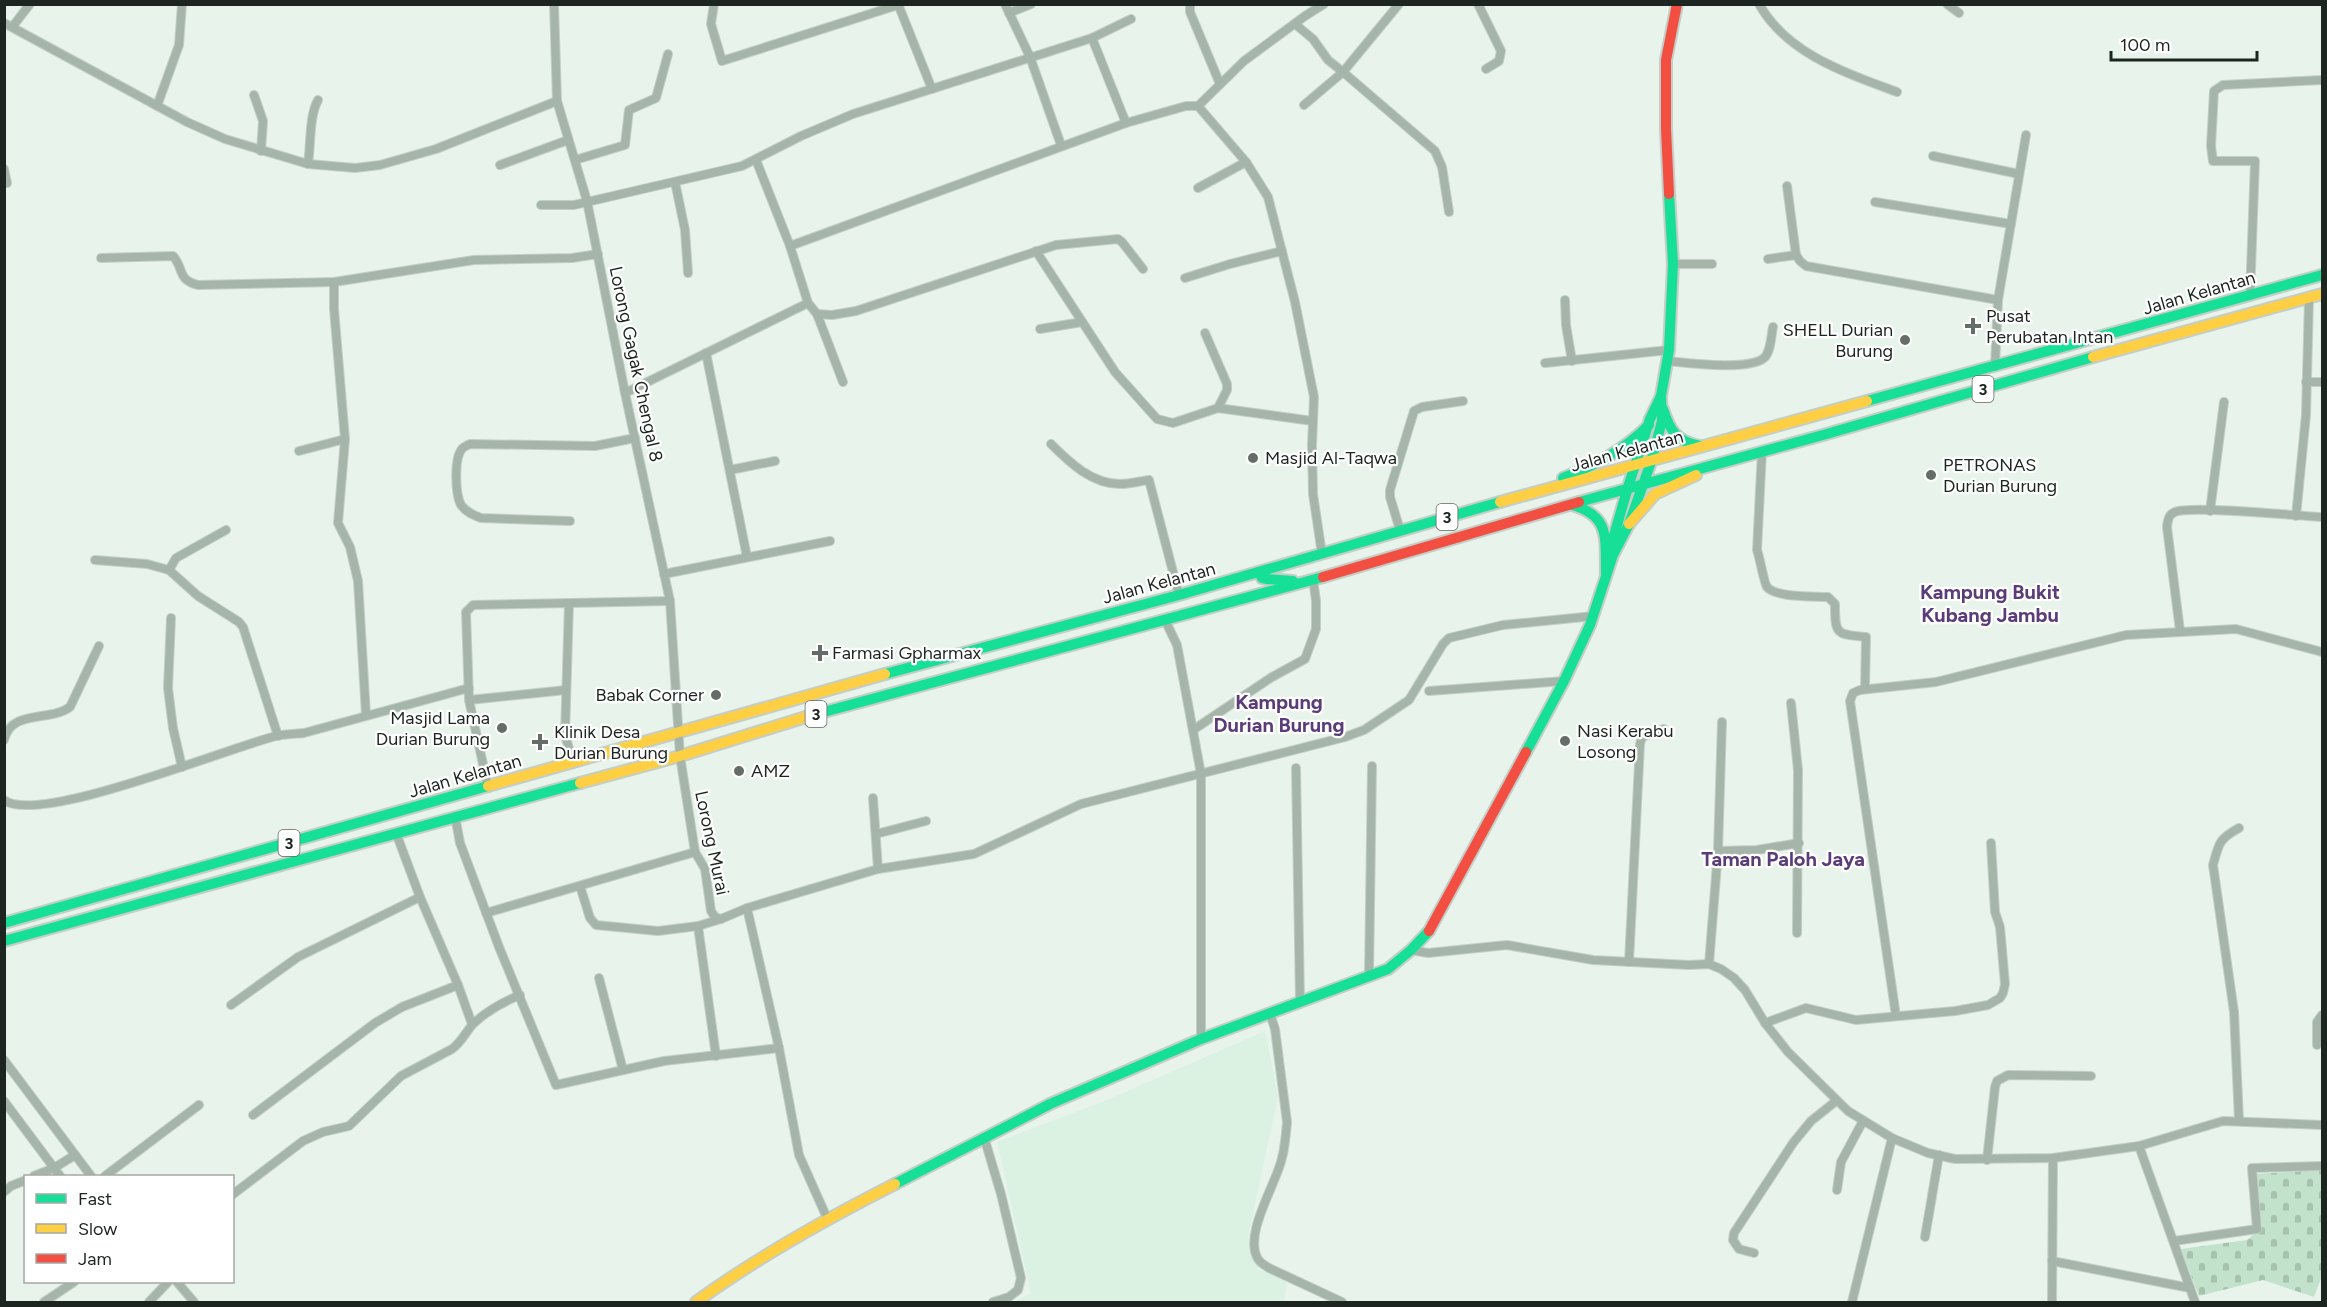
<svg xmlns="http://www.w3.org/2000/svg" width="2327" height="1307" font-family="Figtree,sans-serif">
	<defs>
		<pattern id="cemetery-stones" width="16" height="16" patternUnits="userSpaceOnUse" patternTransform="scale(1.5)"><rect width="16" height="16" fill="#c3e2cc"/><path d="M2 7V4a2 2 0 0 1 4 0v3zM10 15v-3a2 2 0 0 1 4 0v3z" fill="#a7c2af"/></pattern>
	</defs>
	<rect width="100%" height="100%" fill="#e8f4eb"/>
	<polygon fill="#dbf1e2" points="1265,1031 1278,1096 1248,1237 1259,1270 1288,1278 1284,1302 1014,1302 1031,1293 997,1142 1107,1100"/>
	<polygon fill="url(#cemetery-stones)" points="2321,1170 2322,1172 2322,1276 2314,1297 2263,1280 2199,1296 2181,1249 2247,1240 2262,1227 2255,1174"/>
	<g fill="none" stroke-linecap="round" stroke-linejoin="round">
		<defs>
			<g id="street">
				<polyline points="554,4 557,101 587,201 625,393 670,601 680,756 695,852 705,869 711,911 715,917 721,919"/>
				<polyline points="714,4 711,24 722,61 898,5"/>
				<polyline points="898,4 932,89"/>
				<polyline points="1005,4 1030,57 1061,145"/>
				<polyline points="1190,4 1190,12 1220,84"/>
				<polyline points="1478,4 1501,51 1499,61 1486,69"/>
				<path d="M1759,4C1787,54 1846,73 1897,92"/>
				<polyline points="1947,4 1959,13"/>
				<polyline points="1009,13 1031,4"/>
				<polyline points="4,23 187,122 225,139 308,164 355,168 380,165 436,149 557,101"/>
				<polyline points="1295,24 1313,39 1328,60 1343,72 1435,151 1442,167 1449,212"/>
				<polyline points="13,26 30,4"/>
				<polyline points="1092,38 1126,123"/>
				<polyline points="254,95 263,121 261,151"/>
				<polyline points="1304,105 1343,72 1399,4"/>
				<polyline points="157,106 179,45 182,4"/>
				<polyline points="1198,106 1246,162 1268,197 1295,302 1314,397 1312,445 1313,494 1322,554"/>
				<polyline points="1933,156 2019,174"/>
				<polyline points="575,160 625,145 629,110 656,98 668,54"/>
				<polyline points="756,160 790,246 808,303 817,314 832,315 856,311 1056,245 1118,239 1122,242 1143,269"/>
				<path d="M308,164C311,144 309,116 318,100"/>
				<polyline points="500,165 568,140"/>
				<polyline points="4,169 7,183"/>
				<polyline points="675,182 685,230 688,273"/>
				<polyline points="1787,186 1796,255 1800,261 1806,266 1998,300"/>
				<polyline points="1198,188 1246,162"/>
				<polyline points="1875,202 2011,224"/>
				<polyline points="541,205 574,205 742,166 801,136 853,114 1092,38 1131,19"/>
				<polyline points="790,246 1126,123 1186,106 1198,106 1244,61 1305,16 1324,4"/>
				<polyline points="1036,251 1115,372 1157,419 1173,423 1218,408 1313,421"/>
				<path d="M101,258L173,256C184,268 177,280 198,285L334,282"/>
				<polyline points="1768,259 1796,255"/>
				<polyline points="1673,264 1712,264"/>
				<polyline points="1185,278 1230,264 1282,251"/>
				<polyline points="2250,296 2255,161 2213,161 2211,146 2214,91 2223,85 2322,80"/>
				<polyline points="1565,300 1566,325 1572,361"/>
				<polyline points="817,314 843,382"/>
				<polyline points="1040,329 1082,322"/>
				<polyline points="1205,333 1227,384 1227,390 1218,408"/>
				<polyline points="706,353 747,557"/>
				<path d="M1667,361C1688,363 1748,371 1764,358C1771,352 1771,336 1773,327"/>
				<polyline points="1545,363 1669,350"/>
				<polyline points="1995,367 1998,300 2026,135"/>
				<polyline points="2306,382 2322,382"/>
				<polyline points="625,393 808,303"/>
				<polyline points="345,439 338,523 350,547 358,581 366,715"/>
				<path d="M1051,444C1070,463 1092,484 1120,484C1130,484 1140,481 1149,480L1179,595"/>
				<polyline points="299,451 345,439 334,309 334,282 474,260 572,258 598,254"/>
				<path d="M1762,451L1757,550C1760,558 1764,583 1767,587C1776,598 1814,596 1828,597L1835,604C1835,635 1836,634 1866,637L1865,689"/>
				<polyline points="730,470 775,461"/>
				<polyline points="2210,511 2224,402"/>
				<polyline points="2296,516 2306,415 2309,298"/>
				<path d="M570,521L481,518C473,515 466,512 461,505C455,494 454,458 462,449C463,447 468,445 470,444L595,446L635,438"/>
				<polyline points="226,530 176,558 169,570 198,596 239,622 243,627 278,736"/>
				<polyline points="1400,530 1390,497 1390,490 1414,411 1422,407 1463,401"/>
				<polyline points="95,560 147,564 169,570"/>
				<polyline points="664,574 830,541"/>
				<polyline points="569,603 565,735 573,762"/>
				<polyline points="171,618 168,688 173,728 182,767"/>
				<polyline points="1165,620 1177,645 1201,774 1201,1039"/>
				<path d="M2180,631L2167,527C2168,520 2168,515 2175,512C2190,505 2298,516 2322,517"/>
				<polyline points="1429,691 1564,681"/>
				<polyline points="469,700 566,690"/>
				<polyline points="1791,703 1798,770 1797,933"/>
				<polyline points="1193,730 1272,677 1305,659 1316,629 1316,601 1313,579"/>
				<path d="M4,740C11,709 50,722 70,707L99,646"/>
				<polyline points="1296,768 1300,1002"/>
				<polyline points="488,787 469,700 466,612 473,605 670,601"/>
				<polyline points="873,798 878,869"/>
				<path d="M4,800C38,826 230,747 276,736C285,734 295,734 304,733L469,688"/>
				<polyline points="455,816 460,843 499,947 556,1085 664,1061 779,1048"/>
				<polyline points="876,834 926,821"/>
				<polyline points="1718,851 1757,850 1799,843"/>
				<polyline points="580,886 590,918 596,925 658,931 698,926 721,919 747,908 878,869 974,854 1081,804 1345,737 1364,730 1409,700 1443,644 1449,638 1503,625 1594,616"/>
				<polyline points="747,908 779,1048 799,1155 827,1218"/>
				<polyline points="486,913 695,852"/>
				<polyline points="698,926 716,1056"/>
				<polyline points="1411,950 1428,953 1507,945 1593,960 1689,965 1709,964 1721,969 1734,978 1745,990 1765,1023 1788,1052 1848,1111 1892,1138 1928,1153 1955,1159 2053,1158 2139,1146 2223,1121 2322,1125"/>
				<polyline points="1629,962 1640,744 1642,737 1664,729"/>
				<polyline points="1709,964 1718,851 1722,722"/>
				<polyline points="1369,976 1372,766"/>
				<polyline points="599,978 623,1070"/>
				<polyline points="458,985 472,1024"/>
				<polyline points="231,1005 298,957 420,897"/>
				<path d="M1270,1014L1275,1029L1287,1122C1286,1134 1285,1147 1282,1158C1276,1185 1243,1234 1258,1259C1260,1263 1266,1266 1269,1268L1342,1302"/>
				<polyline points="1896,1016 1850,701 1853,693 1860,690 1936,682 2126,635 2236,629 2322,652"/>
				<polyline points="1765,1023 1806,1008 1856,1020 1955,1011 1988,1005 2000,998 2003,993 2005,984 2000,927 1995,912 1991,843"/>
				<polyline points="2317,1045 2317,1022 2322,1015"/>
				<polyline points="4,1060 91,1176"/>
				<polyline points="4,1101 60,1176"/>
				<polyline points="253,1115 375,1023 402,1007 458,985 420,897 396,833"/>
				<path d="M2239,1120L2234,1012L2213,865C2219,843 2219,839 2239,828"/>
				<polyline points="984,1137 1001,1194 1021,1278 1018,1290 1009,1297 993,1302"/>
				<polyline points="2139,1146 2195,1302"/>
				<polyline points="1987,1160 1995,1087 1997,1081 2008,1075 2091,1076"/>
				<polyline points="34,1176 54,1168 75,1155"/>
				<polyline points="105,1176 199,1105"/>
				<polyline points="1837,1190 1841,1162 1863,1121"/>
				<polyline points="4,1192 11,1186 26,1180"/>
				<path d="M232,1195L303,1141L323,1132L349,1126L401,1076L452,1049C462,1042 466,1031 474,1023C488,1010 503,1002 520,995"/>
				<polyline points="1925,1237 1939,1155"/>
				<polyline points="2174,1241 2257,1229 2252,1168 2322,1166"/>
				<polyline points="1754,1253 1739,1249 1733,1240 1734,1233 1793,1143 1811,1121 1836,1101"/>
				<polyline points="2052,1261 2190,1288"/>
				<polyline points="177,1282 194,1302"/>
				<polyline points="44,1302 74,1282"/>
				<polyline points="149,1302 168,1282"/>
				<polyline points="1852,1302 1892,1138"/>
				<polyline points="2052,1302 2053,1158"/>
			</g>
			<g id="fast">
				<polyline points="1867,401 2322,275"/>
				<path d="M1663,409C1670,431 1677,442 1700,446"/>
				<path d="M1563,478C1596,465 1624,450 1649,425"/>
				<polyline points="1579,502 1823,435 2093,357"/>
				<path d="M1572,505C1611,516 1605,539 1606,573"/>
				<polyline points="1613,551 1613,539 1628,487 1650,419 1661,396 1669,350 1673,264 1669,194"/>
				<polyline points="1259,572 1262,578 1266,579 1293,581"/>
				<polyline points="885,674 1179,595 1500,502"/>
				<polyline points="809,716 1323,577"/>
				<polyline points="1526,752 1564,681 1590,625 1613,555 1629,524 1651,462 1662,421 1661,396"/>
				<polyline points="4,923 488,786"/>
				<polyline points="4,941 580,783"/>
				<polyline points="895,1184 1050,1104 1201,1039 1388,969 1411,950 1429,931"/>
			</g>
			<g id="slow">
				<polyline points="2093,357 2322,294"/>
				<polyline points="1500,502 1867,401"/>
				<polyline points="1629,524 1655,494 1696,475"/>
				<polyline points="580,783 680,756 809,716"/>
				<polyline points="488,786 885,674"/>
				<path d="M696,1302C759,1256 826,1219 895,1184"/>
			</g>
			<g id="jam">
				<polyline points="1669,194 1666,129 1666,60 1677,4"/>
				<polyline points="1323,577 1579,502"/>
				<polyline points="1429,931 1526,752"/>
			</g>
		</defs>
		<use href="#street" stroke="#c4cec7" stroke-width="10"/>
		<use href="#fast" stroke="#c4cec7" stroke-width="14"/>
		<use href="#slow" stroke="#c4cec7" stroke-width="14"/>
		<use href="#jam" stroke="#c4cec7" stroke-width="14"/>
		<use href="#street" stroke="#a5b5aa" stroke-width="8"/>
		<use href="#fast" stroke="#16e098" stroke-width="10"/>
		<use href="#slow" stroke="#ffcf43" stroke-width="10"/>
		<use href="#jam" stroke="#f24e42" stroke-width="10"/>
	</g>
	<g fill="#646d67" stroke="#fff" stroke-width="2">
		<path d="M1970 317h6v6h6v6h-6v6h-6v-6h-6v-6h6z"/>
		<circle cx="1905" cy="340" r="6"/>
		<circle cx="1253" cy="458" r="6"/>
		<circle cx="1931" cy="475" r="6"/>
		<path d="M817 644h6v6h6v6h-6v6h-6v-6h-6v-6h6z"/>
		<circle cx="716" cy="695" r="6"/>
		<circle cx="502" cy="728" r="6"/>
		<circle cx="1565" cy="741" r="6"/>
		<path d="M537 733h6v6h6v6h-6v6h-6v-6h-6v-6h6z"/>
		<circle cx="739" cy="771" r="6"/>
	</g>
	<g text-anchor="middle" stroke-width="4.5" stroke-linejoin="round" paint-order="stroke">
		<g fill="#fff" stroke="#616663" stroke-width="1.5">
			<rect x="1972.5" y="376" width="21" height="26" rx="4.5"/>
			<rect x="1436.5" y="504" width="21" height="26" rx="4.5"/>
			<rect x="805.5" y="701" width="21" height="26" rx="4.5"/>
			<rect x="278.5" y="830" width="21" height="26" rx="4.5"/>
		</g>
		<g font-size="16" font-weight="bold" fill="#1d2520">
			<text x="1983" y="395">3</text>
			<text x="1447" y="523">3</text>
			<text x="816" y="720">3</text>
			<text x="289" y="849">3</text>
		</g>
		<g font-size="18" fill="#1d2520" stroke="#fff">
			<text transform="translate(2199 293) rotate(-16)" y="6">Jalan Kelantan</text>
			<text transform="translate(636 364) rotate(78)" y="6">Lorong Gagak Chengal 8</text>
			<text transform="translate(1627 451) rotate(-15)" y="6">Jalan Kelantan</text>
			<text transform="translate(1159 583) rotate(-15)" y="6">Jalan Kelantan</text>
			<text transform="translate(465 776) rotate(-16)" y="6">Jalan Kelantan</text>
			<text transform="translate(712 843) rotate(78)" y="6">Lorong Murai</text>
		</g>
		<g font-size="18" fill="#1d2520" stroke="#fff" text-anchor="start">
			<text x="1986" y="322">Pusat<tspan x="1986" dy="21">Perubatan Intan</tspan></text>
			<text x="1893" y="336" text-anchor="end">SHELL Durian<tspan x="1893" dy="21">Burung</tspan></text>
			<text x="1265" y="464">Masjid Al-Taqwa</text>
			<text x="1943" y="471">PETRONAS<tspan x="1943" dy="21">Durian Burung</tspan></text>
			<text x="832" y="659">Farmasi Gpharmax</text>
			<text x="704" y="701" text-anchor="end">Babak Corner</text>
			<text x="490" y="724" text-anchor="end">Masjid Lama<tspan x="490" dy="21">Durian Burung</tspan></text>
			<text x="1577" y="737">Nasi Kerabu<tspan x="1577" dy="21">Losong</tspan></text>
			<text x="554" y="738">Klinik Desa<tspan x="554" dy="21">Durian Burung</tspan></text>
			<text x="751" y="777">AMZ</text>
		</g>
		<g font-size="20" font-weight="bold" fill="#5a3d78" stroke="#fff">
			<text x="1990" y="599">Kampung Bukit<tspan x="1990" dy="23">Kubang Jambu</tspan></text>
			<text x="1279" y="709">Kampung<tspan x="1279" dy="23">Durian Burung</tspan></text>
			<text x="1783" y="866">Taman Paloh Jaya</text>
		</g>
	</g>
	<rect width="2327" height="1307" fill="none" stroke="#1d2520" stroke-width="12"/>
	<rect x="24" y="1175" width="210" height="108" fill="#ffffff" stroke="#a5a8a6" stroke-width="1.5"/>
	<rect x="36" y="1194" width="30" height="9" fill="#16e098" stroke="#a5a8a6" stroke-width="1.5"/>
	<text x="78" y="1205" font-size="18" fill="#1d2520">Fast</text>
	<rect x="36" y="1224" width="30" height="9" fill="#ffcf43" stroke="#a5a8a6" stroke-width="1.5"/>
	<text x="78" y="1235" font-size="18" fill="#1d2520">Slow</text>
	<rect x="36" y="1254" width="30" height="9" fill="#f24e42" stroke="#a5a8a6" stroke-width="1.5"/>
	<text x="78" y="1265" font-size="18" fill="#1d2520">Jam</text>
	<path d="M2111 51v9h146v-9" fill="none" stroke="#1d2520" stroke-width="3"/>
	<text x="2120" y="51" font-size="18" fill="#1d2520" stroke="#ffffff" stroke-width="4.5" paint-order="stroke">100 m</text>
</svg>
